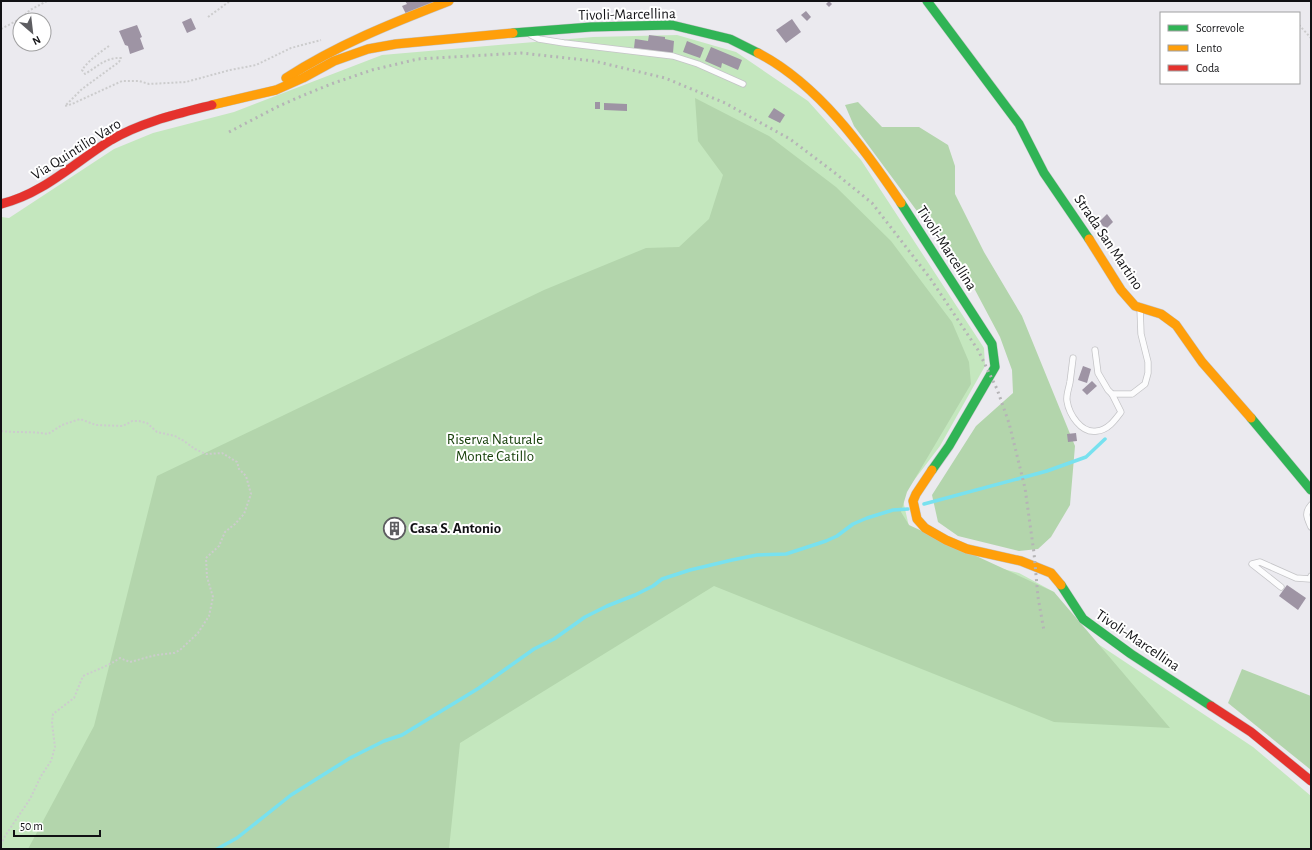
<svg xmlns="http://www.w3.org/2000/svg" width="1312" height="850" font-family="'Alegreya Sans',sans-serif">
	<rect width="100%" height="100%" fill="#ebeaef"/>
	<polygon fill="#c4e7be" points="677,35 736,52 808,101 861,160 984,348 985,366 940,446 902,496 910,531 963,559 1019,573 1054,592 1080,632 1253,747 1311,796 1311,849 1,849 1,217 9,218 114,149 153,133 234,112 382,55 593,37"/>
	<g fill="#b3d5ac">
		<polygon points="695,98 769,136 836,187 891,241 952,322 969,362 971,384 907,492 901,512 909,525 1054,592 1170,728 1054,722 714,586 460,743 449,849 28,849 94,726 157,476 544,290 646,248 679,247 709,219 723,175 698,141"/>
		<polygon points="858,102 882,127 919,127 948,145 955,166 955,194 984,252 1022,316 1075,446 1070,505 1051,537 1038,549 1019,551 958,536 938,522 932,495 976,426 1013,393 1012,370 1000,337 974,288 854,126 845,105"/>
		<polygon points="1242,669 1311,696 1311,770 1228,703"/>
	</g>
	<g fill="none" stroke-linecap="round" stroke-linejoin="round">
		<g stroke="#78e1ef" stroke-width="3.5">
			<polyline points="924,504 1047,471 1086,457 1105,439"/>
			<polyline points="217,849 237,838 291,795 350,758 384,741 402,735 479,688 534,649 554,639 585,617 607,606 635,595 653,586 662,579 690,570 732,560 757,555 786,554 826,541 837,536 853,524 867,518 893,510 908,509"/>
		</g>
	</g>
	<g fill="#9e94a4">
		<polygon points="405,1 437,1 406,14 402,6 407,4"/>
		<polygon points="829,1 832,4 829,7 826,4"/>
		<polygon points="806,11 811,17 807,21 801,15"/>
		<polygon points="191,18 196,29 187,33 182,22"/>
		<polygon points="792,19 801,32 786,43 776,30"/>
		<polygon points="137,25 142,37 140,38 144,49 130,54 128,46 125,45 119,31"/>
		<polygon points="649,35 665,37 665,39 674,41 673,53 634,48 635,39 648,41"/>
		<polygon points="687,41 704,48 700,58 683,52"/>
		<polygon points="711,47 742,60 738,70 722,63 721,68 705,61"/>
		<rect x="595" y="102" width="5" height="7"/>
		<polygon points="604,103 627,104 627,111 604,110"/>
		<polygon points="774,108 785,115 780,123 768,117"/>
		<polygon points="1107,214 1113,222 1106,229 1099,222"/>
		<polygon points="1083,366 1091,369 1087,383 1078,380"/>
		<polygon points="1092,381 1097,386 1087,395 1082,390"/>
		<polygon points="1076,433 1077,441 1068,442 1067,434"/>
		<polygon points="400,518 407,527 391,539 384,530"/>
		<polygon points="1287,585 1306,598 1298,610 1279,596"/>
	</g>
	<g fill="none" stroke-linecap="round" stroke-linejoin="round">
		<defs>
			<g id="lane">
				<polyline points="531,35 539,39 564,43 673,56 698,64 743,84"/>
				<polyline points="1095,350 1098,373 1108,390 1112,394 1132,394 1145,384 1148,373 1148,362 1141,334 1140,308"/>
				<path d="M1073,358C1072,366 1071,374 1070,382C1069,388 1066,395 1067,401C1069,414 1081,434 1097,431C1108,430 1115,420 1121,412L1112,394"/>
				<path d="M1311,505C1304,513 1307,518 1311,527"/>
				<polyline points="1281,587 1252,564 1260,562 1296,578 1310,579 1311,576"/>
			</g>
			<g id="fast">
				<polyline points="927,1 1019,124 1044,173 1089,239"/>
				<polyline points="513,33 591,27 672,25 730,39 758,53"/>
				<polyline points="901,203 992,344 995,367 949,446 932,470"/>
				<polyline points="1251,418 1311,490"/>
				<polyline points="1061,585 1083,619 1131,654 1211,706"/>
			</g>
			<g id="slow">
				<path d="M758,53C818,84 864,148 901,203"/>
				<path d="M286,78C337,45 392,23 449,1"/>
				<polyline points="212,105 276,90 303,78 334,61 368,49 396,44 513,33"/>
				<polyline points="1089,239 1121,290 1135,306 1161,314 1176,325 1202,362 1251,418"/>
				<polyline points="932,470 916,494 913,501 917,519 925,528 946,540 967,549 1021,561 1051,573 1061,585"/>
			</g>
			<g id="jam">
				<path d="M1,204C43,194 75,162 111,140C142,122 177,114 212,105"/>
				<polyline points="1211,706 1251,732 1311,781"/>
			</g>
		</defs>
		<use href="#lane" stroke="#c4c4c7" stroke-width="7"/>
		<use href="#fast" stroke="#c4c4c7" stroke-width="10"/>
		<use href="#slow" stroke="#c4c4c7" stroke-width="10"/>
		<use href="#jam" stroke="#c4c4c7" stroke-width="10"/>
		<g stroke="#cccccd" stroke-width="2" stroke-dasharray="2 2" stroke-linecap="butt">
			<polyline points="1288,13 1289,13"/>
			<polyline points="208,17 230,1"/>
			<polyline points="1299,25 1311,38"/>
			<polyline points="1,29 20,19 30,10 47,1"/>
			<path d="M109,46C99,53 89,60 82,70L85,74C97,67 106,57 121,58L119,62L82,89L65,106L72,104L122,81H139L149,84L186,82L230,70L256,65L291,48L321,40"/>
			<path d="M1,431C17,433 32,431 48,434L62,425L80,419L96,425L123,426L132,421H139L147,423L157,432L175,436L184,441L195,449L206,454L222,453L237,462L239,469L246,476L251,494L244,514L235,524L225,532L219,546L206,558L207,577L213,597L209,616L198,633L180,650L174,653L156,655L130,662L120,658C108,666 96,670 83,676L74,698L53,714L52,723L55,747L51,761L41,776L30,799L5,836L1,845"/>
		</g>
		<use href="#lane" stroke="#fcfcfd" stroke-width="5.5"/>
		<use href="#fast" stroke="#30b455" stroke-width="9"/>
		<use href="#slow" stroke="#ff9f0a" stroke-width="9"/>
		<use href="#jam" stroke="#e5322d" stroke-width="9"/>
		<polyline stroke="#b5b4b6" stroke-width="3" stroke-dasharray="2 4" stroke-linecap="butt" points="229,132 279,106 304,95 331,84 372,70 418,59 521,53 594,61 665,78 725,103 790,139 835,173 872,203 930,278 978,350 997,389 1009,423 1025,488 1034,553 1038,597 1044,631"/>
	</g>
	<defs>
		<symbol id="building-ring" viewBox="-11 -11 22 22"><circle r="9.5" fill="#fff" stroke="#5d5d61" stroke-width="1.5"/><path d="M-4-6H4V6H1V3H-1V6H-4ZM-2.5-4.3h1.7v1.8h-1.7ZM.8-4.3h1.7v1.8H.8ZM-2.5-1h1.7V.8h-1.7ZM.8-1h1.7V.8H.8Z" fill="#5d5d61"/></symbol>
	</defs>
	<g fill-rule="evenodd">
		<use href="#building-ring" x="382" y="516" width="25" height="25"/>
	</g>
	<g text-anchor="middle" stroke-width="4" stroke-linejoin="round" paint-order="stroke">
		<g font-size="15" fill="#111114" stroke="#fff">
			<text transform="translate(627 14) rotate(-1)" y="5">Tivoli-Marcellina</text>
			<text transform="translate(76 149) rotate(-32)" y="5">Via Quintilio Varo</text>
			<text transform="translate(1109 242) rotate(56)" y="5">Strada San Martino</text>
			<text transform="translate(947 248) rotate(57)" y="5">Tivoli-Marcellina</text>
			<text transform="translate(1138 640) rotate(34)" y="5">Tivoli-Marcellina</text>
		</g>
		<g font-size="15" fill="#18410c" stroke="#fff">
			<text x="495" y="444">Riserva Naturale<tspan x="495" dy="17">Monte Catillo</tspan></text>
		</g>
		<g font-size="15" font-weight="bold" fill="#111114" stroke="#fff" text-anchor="start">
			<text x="410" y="533">Casa S. Antonio</text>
		</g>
	</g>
	<rect width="1312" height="850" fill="none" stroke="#111114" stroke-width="4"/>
	<rect x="1160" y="12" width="140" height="72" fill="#ffffff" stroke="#a0a0a1"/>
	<rect x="1168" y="25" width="20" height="6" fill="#30b455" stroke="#a0a0a1"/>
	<text x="1196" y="32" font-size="12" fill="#111114">Scorrevole</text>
	<rect x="1168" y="45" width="20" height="6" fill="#ff9f0a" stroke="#a0a0a1"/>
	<text x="1196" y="52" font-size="12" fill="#111114">Lento</text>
	<rect x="1168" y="65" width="20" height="6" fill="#e5322d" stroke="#a0a0a1"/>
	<text x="1196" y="72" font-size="12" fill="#111114">Coda</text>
	<g transform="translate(32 32) rotate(152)"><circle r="19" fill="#ffffff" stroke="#a0a0a1"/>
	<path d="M0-3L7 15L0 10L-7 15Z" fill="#5d5d61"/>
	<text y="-6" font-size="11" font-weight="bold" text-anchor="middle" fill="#111114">N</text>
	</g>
	<path d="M14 830v6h86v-6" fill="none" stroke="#111114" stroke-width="2"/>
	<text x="20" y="830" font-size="12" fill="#111114" stroke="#ffffff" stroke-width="3" paint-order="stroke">50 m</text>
</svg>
